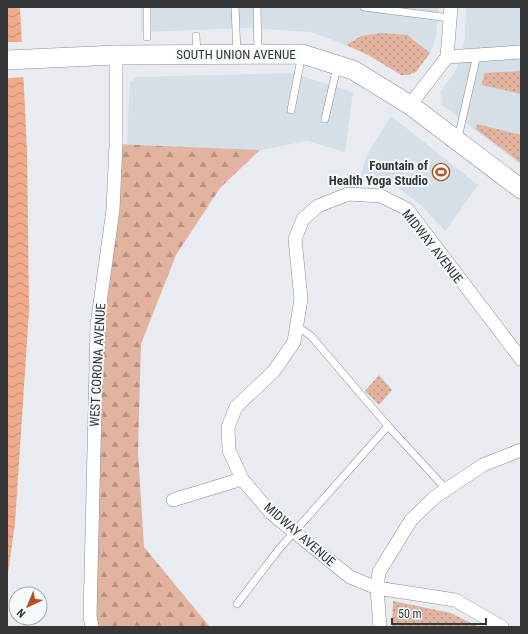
<svg xmlns="http://www.w3.org/2000/svg" width="528" height="634" font-family="'Roboto Condensed',sans-serif">
	<defs>
		<pattern id="green-dots" width="8" height="8" patternUnits="userSpaceOnUse"><rect width="8" height="8" fill="#e2b4a0"/><path d="M2 2h.1M6 6h.1" fill="none" stroke="#b89383" stroke-width="1.8" stroke-linecap="round"/></pattern>
		<pattern id="forest-firs" width="22" height="20" patternUnits="userSpaceOnUse"><rect width="22" height="20" fill="#e2b4a0"/><path d="M5 1l3.5 6h-7zM16 11l3.5 6h-7z" fill="#b89383"/></pattern>
		<pattern id="water-waves" width="16" height="10" patternUnits="userSpaceOnUse"><rect width="16" height="10" fill="#f1aa8c"/><path d="M0 5q4-4 8 0t8 0" fill="none" stroke="#c48b73"/></pattern>
	</defs>
	<rect width="100%" height="100%" fill="#e8ecf0"/>
	<g fill="#d4dfe7">
		<polygon points="141,7 439,7 436,38 430,53 419,42 408,35 381,33 361,36 346,45 311,32 248,28 141,32"/>
		<polygon points="466,7 521,7 521,165 442,105 441,91 456,70 465,38"/>
		<polygon points="292,73 353,92 345,152 307,141 260,150 127,144 130,81 133,81 136,77"/>
		<polygon points="391,116 478,185 445,231 422,206 398,188 377,182 359,180 367,155"/>
	</g>
	<g fill="url(#green-dots)">
		<polygon points="381,33 408,35 430,53 416,72 408,75 401,75 368,55 346,45 361,36"/>
		<polygon points="521,71 521,94 482,85 484,73"/>
		<polygon points="477,124 521,135 521,163 476,129"/>
		<polygon points="379,375 392,390 379,405 365,391"/>
		<polygon points="393,601 451,613 479,627 392,627"/>
	</g>
	<polygon fill="url(#forest-firs)" points="116,144 260,150 220,188 176,255 141,344 138,451 144,547 210,627 92,627 94,385"/>
	<polygon fill="url(#water-waves)" points="7,7 20,7 27,150 29,311 15,523 7,580"/>
	<polygon fill="#e8ecf0" points="7,42 24,42 25,77 7,78"/>
	<g fill="none" stroke-linecap="round" stroke-linejoin="round">
		<defs>
			<g id="lane">
				<polyline points="147,7 147,37"/>
				<polyline points="235,7 237,54"/>
				<polyline points="257,7 258,53"/>
				<polyline points="364,7 450,18"/>
				<polyline points="196,36 197,54"/>
				<polyline points="291,110 302,54"/>
				<polyline points="325,119 337,67"/>
				<polyline points="458,138 477,55"/>
				<polyline points="297,326 311,336 388,426 446,489"/>
				<polyline points="237,604 279,549 388,426"/>
			</g>
			<g id="street">
				<polyline points="447,57 521,52"/>
				<polyline points="410,105 447,57 451,7"/>
				<polyline points="173,500 242,479"/>
				<polyline points="92,627 90,616 97,325 113,210 116,144 116,55"/>
				<polyline points="380,627 377,588 379,572 411,520 435,497 483,465 521,450"/>
				<polyline points="502,627 455,600 377,588 350,577 271,513 242,479 229,450 228,427 236,407 274,371 294,342 301,299 295,239 303,219 318,206 348,194 381,196 407,209 521,359"/>
			</g>
			<polyline id="secondary" points="7,60 116,55 302,54 353,70 410,105 521,189"/>
		</defs>
		<use href="#lane" stroke="#8a8e92" stroke-width="8"/>
		<use href="#street" stroke="#8a8e92" stroke-width="14"/>
		<use href="#secondary" stroke="#8a8e92" stroke-width="20"/>
		<use href="#lane" stroke="#fff" stroke-width="7"/>
		<use href="#street" stroke="#fff" stroke-width="13"/>
		<use href="#secondary" stroke="#fff" stroke-width="19"/>
	</g>
	<defs>
		<symbol id="stadium-ring" viewBox="-11 -11 22 22"><circle r="9.5" fill="#f5fafd" stroke="#b5511e" stroke-width="1.5"/><path d="M0-5a6.5 5 0 1 0 0 10a6.5 5 0 1 0 0-10ZM-3.5-1.8h7v3.6h-7Z" fill="#b5511e"/></symbol>
	</defs>
	<g fill-rule="evenodd">
		<use href="#stadium-ring" x="431" y="162" width="20" height="20"/>
	</g>
	<g text-anchor="middle" stroke-width="4" stroke-linejoin="round" paint-order="stroke">
		<g font-size="13" fill="#343638" stroke="#f5fafd">
			<text x="236" y="59">SOUTH UNION AVENUE</text>
			<text transform="translate(433 246) rotate(52)" y="5">MIDWAY AVENUE</text>
			<text transform="translate(97 365) rotate(-87)" y="5">WEST CORONA AVENUE</text>
			<text transform="translate(300 534) rotate(41)" y="5">MIDWAY AVENUE</text>
		</g>
		<g font-size="13" font-weight="bold" fill="#343638" stroke="#f5fafd" text-anchor="end">
			<text x="428" y="170">Fountain of<tspan x="428" dy="15">Health Yoga Studio</tspan></text>
		</g>
	</g>
	<rect width="528" height="634" fill="none" stroke="#343638" stroke-width="16"/>
	<g transform="translate(28 606) rotate(224)"><circle r="19" fill="#f5fafd" stroke="#a8acae"/>
	<path d="M0-3L7 15L0 10L-7 15Z" fill="#b5511e"/>
	<text y="-6" font-size="11" font-weight="bold" text-anchor="middle" fill="#343638">N</text>
	</g>
	<path d="M392 618v6h94v-6" fill="none" stroke="#343638" stroke-width="2"/>
	<text x="398" y="618" font-size="12" fill="#343638" stroke="#f5fafd" stroke-width="3" paint-order="stroke">50 m</text>
</svg>
